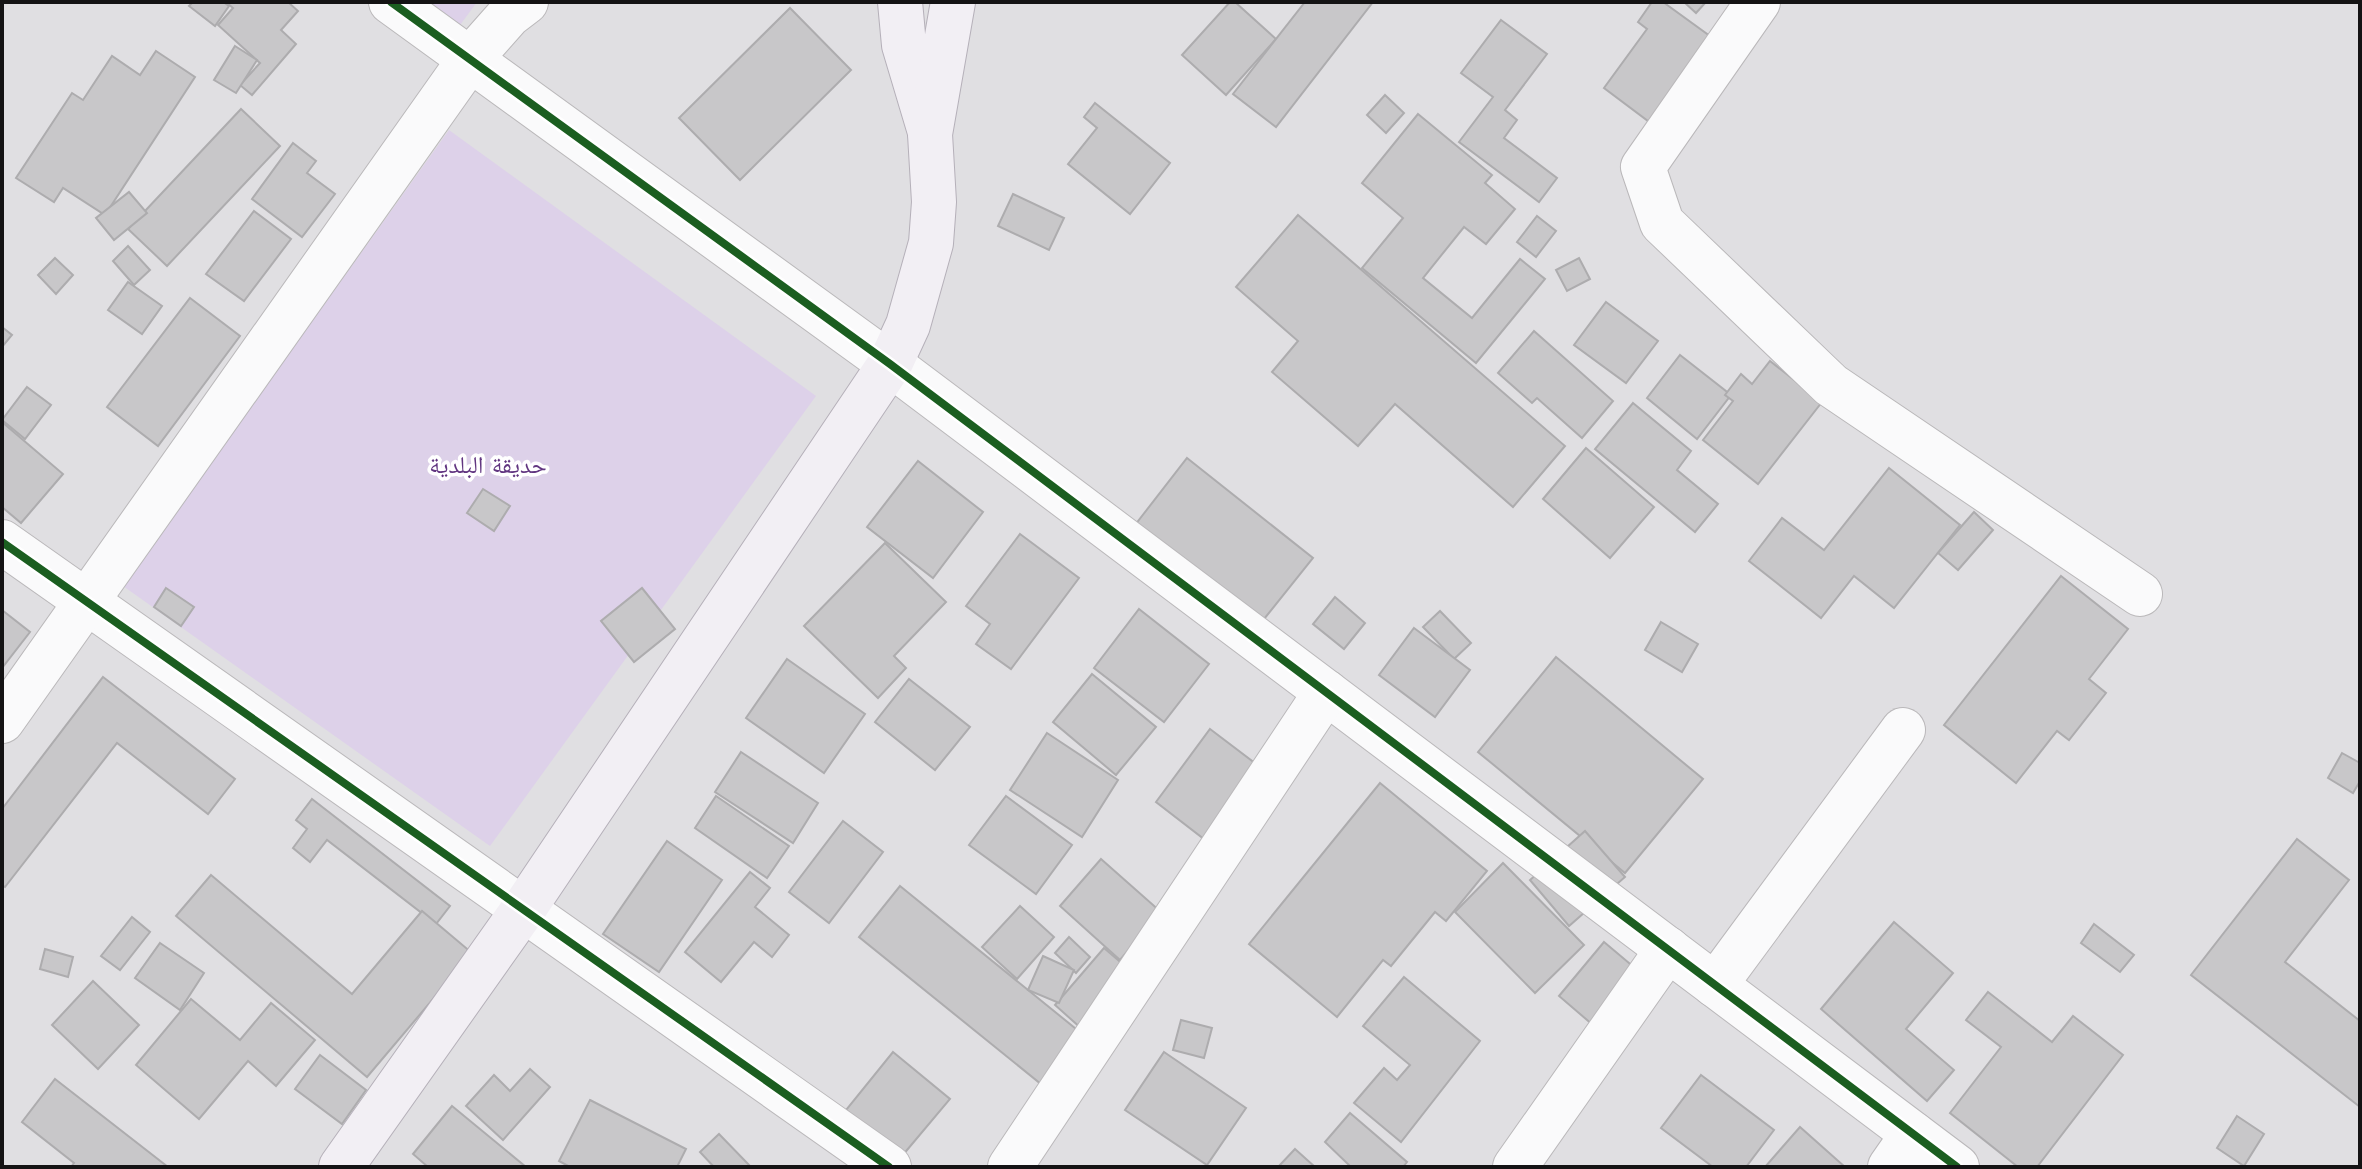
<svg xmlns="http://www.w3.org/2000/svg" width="2362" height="1169" font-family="'Work Sans','Noto Naskh Arabic',sans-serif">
	<rect width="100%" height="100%" fill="#e0dfe2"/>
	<g fill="#ddd1e9">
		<polygon points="406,2 477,2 452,36"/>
		<polygon points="449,130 816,396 490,846 123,586"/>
	</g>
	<g fill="#c8c7c9" stroke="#adacae" stroke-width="2">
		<polygon points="193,2 223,2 229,6 215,26 189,6"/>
		<polygon points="226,2 288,2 298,11 281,30 296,44 252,95 240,85 260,63 218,25 233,8"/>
		<polygon points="1230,2 1235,2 1276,39 1226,95 1182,55"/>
		<polygon points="1305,2 1373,2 1276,127 1233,94"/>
		<polygon points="1652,2 1663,2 1714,39 1652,124 1604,88 1647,29 1638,22"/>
		<polygon points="1684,2 1706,2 1696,13"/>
		<polygon points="790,8 851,70 740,180 679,118"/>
		<polygon points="1501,20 1547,54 1505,110 1517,120 1504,138 1557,178 1539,202 1459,142 1493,97 1461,73"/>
		<polygon points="235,46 257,60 236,93 214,80"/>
		<polygon points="156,51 195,77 105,215 63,188 54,202 16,178 72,93 83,100 112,56 140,75"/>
		<polygon points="1385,95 1404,113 1386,133 1367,115"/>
		<polygon points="1095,103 1170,163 1130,214 1068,164 1097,128 1084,117"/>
		<polygon points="241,109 280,146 167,266 128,229"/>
		<polygon points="1418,114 1492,175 1485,183 1515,209 1486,244 1464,227 1423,278 1472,318 1520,259 1545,279 1476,363 1362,268 1403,218 1362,183"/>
		<polygon points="293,143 316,161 307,173 335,194 302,237 252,199"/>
		<polygon points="129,192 147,213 114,240 96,218"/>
		<polygon points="1013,194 1064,218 1049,250 998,226"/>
		<polygon points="254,211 291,239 244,301 206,274"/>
		<polygon points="1298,215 1565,446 1513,507 1395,404 1358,446 1272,372 1298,341 1236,287"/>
		<polygon points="1537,216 1556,231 1536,257 1517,242"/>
		<polygon points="128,246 150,270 134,285 113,261"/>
		<polygon points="55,258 73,275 56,294 38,275"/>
		<polygon points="1579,258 1590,279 1567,291 1556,270"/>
		<polygon points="128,282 162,306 142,334 108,310"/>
		<polygon points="190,298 240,336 158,446 107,407"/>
		<polygon points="1606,302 1658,341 1626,383 1574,345"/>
		<polygon points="2,327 12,335 2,347"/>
		<polygon points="1534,331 1613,401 1582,438 1537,398 1532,403 1498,373"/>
		<polygon points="1680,355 1731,395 1697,439 1647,398"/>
		<polygon points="1770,361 1822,402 1758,484 1703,440 1733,401 1725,395 1741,374 1752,384"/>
		<polygon points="27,387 51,405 25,439 2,420"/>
		<polygon points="1633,403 1691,451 1677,470 1718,504 1695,532 1595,449"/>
		<polygon points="2,422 63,474 21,523 2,507"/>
		<polygon points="1586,448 1654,507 1610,558 1543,499"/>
		<polygon points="1187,458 1313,558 1260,624 1135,525"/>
		<polygon points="918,461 983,512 933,578 867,527"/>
		<polygon points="1889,468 1960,525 1894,608 1854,576 1821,618 1749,561 1782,518 1824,550"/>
		<polygon points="483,489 510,506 494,531 467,513"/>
		<polygon points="1974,512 1993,530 1958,570 1938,553"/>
		<polygon points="1020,534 1079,578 1011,669 976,644 990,624 966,606"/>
		<polygon points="885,543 946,602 894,656 906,668 878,698 804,626"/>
		<polygon points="2061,576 2128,629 2089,679 2106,693 2069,740 2057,731 2016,783 1944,725"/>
		<polygon points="166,588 194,607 181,626 154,607"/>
		<polygon points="642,588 675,629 634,662 601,621"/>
		<polygon points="1335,597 1365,623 1344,649 1313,624"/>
		<polygon points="1139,609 1209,664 1164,722 1094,668"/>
		<polygon points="2,610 30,632 2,668"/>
		<polygon points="1440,611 1471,643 1454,659 1423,627"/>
		<polygon points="1661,622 1698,644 1682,672 1645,650"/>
		<polygon points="1414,628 1470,670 1435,717 1379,675"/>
		<polygon points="1556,657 1703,779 1625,873 1478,752"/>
		<polygon points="787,659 865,714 824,773 746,718"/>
		<polygon points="1092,674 1156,727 1116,775 1053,722"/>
		<polygon points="103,677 235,779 208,814 117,743 5,887 2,885 2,809"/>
		<polygon points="909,679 970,727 935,770 875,722"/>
		<polygon points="1210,729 1268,773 1213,846 1156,802"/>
		<polygon points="1047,733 1118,780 1082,837 1010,790"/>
		<polygon points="741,752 818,803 793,843 715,792"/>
		<polygon points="2342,753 2360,763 2360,781 2353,793 2328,778"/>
		<polygon points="1380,783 1487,871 1446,921 1435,912 1391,966 1383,960 1337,1017 1249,944"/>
		<polygon points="716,796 789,846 767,878 695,828"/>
		<polygon points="1006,796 1072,845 1036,894 969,845"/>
		<polygon points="312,799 450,906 436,924 327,840 310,862 293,848 307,829 296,820"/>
		<polygon points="843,821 883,852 829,923 789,892"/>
		<polygon points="1585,831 1625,877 1569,926 1530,880"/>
		<polygon points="2297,839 2349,880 2285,962 2360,1021 2360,1107 2191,975"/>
		<polygon points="667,841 722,880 659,972 603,934"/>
		<polygon points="1101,859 1161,912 1120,960 1060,906"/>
		<polygon points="1503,863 1584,945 1535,993 1455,912"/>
		<polygon points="750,872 770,888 755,907 789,935 772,957 754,942 721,982 685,952"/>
		<polygon points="211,875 352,994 422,911 472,953 367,1077 176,916"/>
		<polygon points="900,886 1097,1046 1057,1097 859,937"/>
		<polygon points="1020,906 1054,937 1017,979 982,947"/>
		<polygon points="132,917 150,932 120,970 101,956"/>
		<polygon points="1894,922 1953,973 1906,1029 1954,1070 1927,1101 1821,1009"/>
		<polygon points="2094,924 2134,955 2120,972 2081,943"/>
		<polygon points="1069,937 1090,957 1076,973 1055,953"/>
		<polygon points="1604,942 1660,989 1614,1043 1559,996"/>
		<polygon points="160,943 204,973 180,1010 135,978"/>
		<polygon points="1104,948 1132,972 1082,1029 1055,1005"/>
		<polygon points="45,949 73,957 68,977 40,969"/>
		<polygon points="1043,956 1074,970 1059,1003 1028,990"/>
		<polygon points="1404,977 1480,1041 1401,1142 1354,1103 1384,1068 1397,1080 1410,1065 1363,1026"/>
		<polygon points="93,981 139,1025 98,1069 52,1025"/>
		<polygon points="1988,992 2052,1042 2073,1016 2123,1055 2037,1167 2018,1167 1950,1113 2001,1047 1966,1020"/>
		<polygon points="191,999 240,1040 271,1003 315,1040 276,1086 248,1061 199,1119 136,1065"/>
		<polygon points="1181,1020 1212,1028 1204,1058 1173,1050"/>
		<polygon points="893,1052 950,1099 902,1156 846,1110"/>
		<polygon points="1164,1052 1246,1108 1207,1165 1125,1110"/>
		<polygon points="320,1055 366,1090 342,1124 295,1089"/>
		<polygon points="530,1069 550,1087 503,1140 466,1106 494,1075 510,1091"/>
		<polygon points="1701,1075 1774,1130 1746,1167 1713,1167 1661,1128"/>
		<polygon points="55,1079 168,1167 71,1167 74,1163 22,1122"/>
		<polygon points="590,1100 686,1149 677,1167 570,1167 559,1161"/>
		<polygon points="452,1106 526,1167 428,1167 413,1154"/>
		<polygon points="1350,1113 1407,1162 1403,1167 1351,1167 1325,1142"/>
		<polygon points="2237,1116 2264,1134 2244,1166 2217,1148"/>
		<polygon points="1800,1127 1845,1167 1765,1167"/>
		<polygon points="719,1134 751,1167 714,1167 700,1152"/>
		<polygon points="1295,1149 1315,1167 1278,1167"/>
	</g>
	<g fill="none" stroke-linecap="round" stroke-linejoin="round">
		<defs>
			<g id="minor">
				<polyline points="391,2 890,364 1957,1167"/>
				<polyline points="1758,2 1643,167 1662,223 1831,385 2140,594"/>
				<polyline points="2,542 889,1167"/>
				<polyline points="2,721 470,59 509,15 526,2"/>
				<polyline points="1715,985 1903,730"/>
				<polyline points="1010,1167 1326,692"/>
				<polyline points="1515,1167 1668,949"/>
				<polyline points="1890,1167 1913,1134"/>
			</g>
			<g id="major">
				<polyline points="900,2 904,45 930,132"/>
				<polyline points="341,1167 525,907 890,364 908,325 931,243 934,202 930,134 953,2"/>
			</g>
		</defs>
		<use href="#minor" stroke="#bab8ba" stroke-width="46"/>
		<use href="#major" stroke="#b5b0b9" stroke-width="46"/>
		<use href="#minor" stroke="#fafafb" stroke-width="44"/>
		<use href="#major" stroke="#f2eff4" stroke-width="44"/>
		<defs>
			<g id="cycleway">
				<polyline points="391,2 890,364 1957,1167"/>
				<polyline points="2,542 889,1167"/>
			</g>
		</defs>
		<use href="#cycleway" stroke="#fff" stroke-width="13"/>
		<use href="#cycleway" stroke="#1b5e20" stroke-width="8"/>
	</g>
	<g text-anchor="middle" stroke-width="7" stroke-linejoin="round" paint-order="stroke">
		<g font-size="24" fill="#613580" stroke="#fff">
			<text x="488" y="473">حديقة البلدية</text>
		</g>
	</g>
	<rect width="2362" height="1169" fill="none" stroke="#141314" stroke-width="8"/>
</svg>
